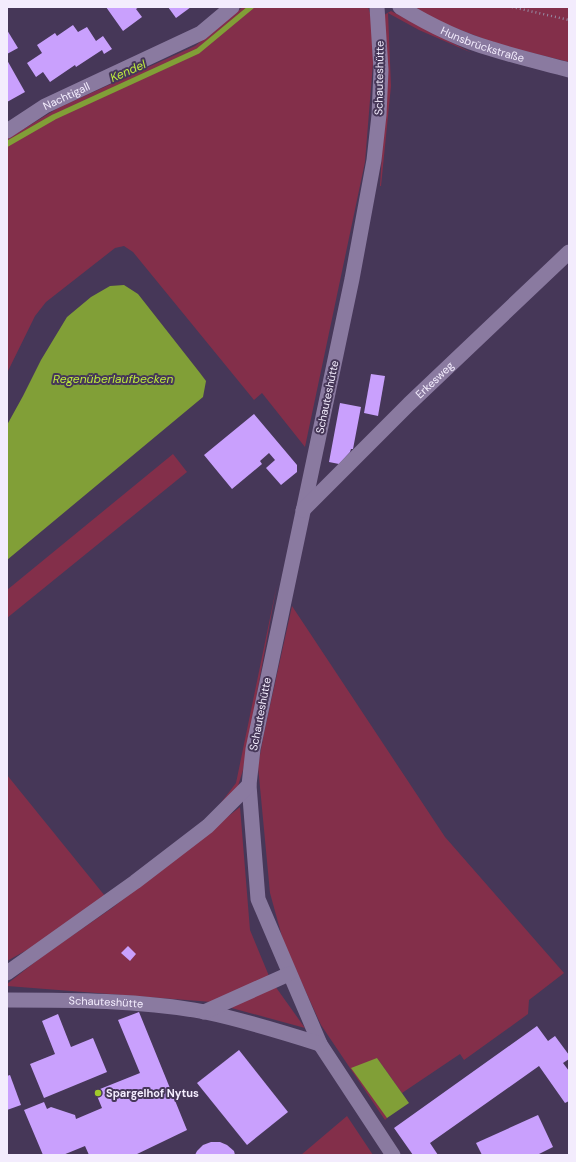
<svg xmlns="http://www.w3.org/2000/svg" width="576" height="1162" font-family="'DM Sans',sans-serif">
	<rect width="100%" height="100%" fill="#463758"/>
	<g fill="#832f4a">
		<polygon points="243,7 368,7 372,19 373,63 365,162 305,447 262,393 254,400 133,252 124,246 115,248 46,302 35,316 7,373 7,139 58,108 195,46"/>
		<polygon points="411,7 569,7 569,62 500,45 442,23"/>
		<polygon points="391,11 472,53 419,30 388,13 391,86 381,186 380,186 386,86 384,15"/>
		<polygon points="173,454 187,472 7,618 7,590"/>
		<polygon points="277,584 243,770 237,789 214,812 236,783"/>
		<polygon points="292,606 445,837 564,973 529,1000 528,1014 464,1060 460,1054 402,1093 377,1058 387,1118 385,1120 321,1025 284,944 270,893 258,766 264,733"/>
		<polygon points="7,775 105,896 36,945 7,961"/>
		<polygon points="240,807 250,930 269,976 212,1002 7,986 7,984 44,955 112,908"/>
		<polygon points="275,986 305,1028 228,1007"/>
		<polygon points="347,1116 373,1155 301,1155"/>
	</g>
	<g fill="#819f37">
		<polygon points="124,285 138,294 200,373 206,381 203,397 7,560 7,425 23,396 41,360 67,317 91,297 110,286"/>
		<polygon points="377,1058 409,1103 387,1118 351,1068"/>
	</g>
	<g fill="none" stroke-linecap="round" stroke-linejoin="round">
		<polyline stroke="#819f37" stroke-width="5.5" points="7,144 54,117 198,51 251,7"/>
	</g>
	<g fill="#c9a0fd">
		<polygon points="106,7 139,7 136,9 142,17 123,31"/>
		<polygon points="168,7 191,7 176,18"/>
		<polygon points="73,25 78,32 87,27 96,41 103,36 112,49 104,54 102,50 76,67 75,65 50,82 43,72 36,77 27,63 42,53 37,45 55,33 57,36"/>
		<polygon points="7,30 18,48 7,54"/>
		<polygon points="7,60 25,92 7,102"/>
		<polygon points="371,374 385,376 378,416 364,413"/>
		<polygon points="340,403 361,407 353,449 351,449 350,452 339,464 329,462"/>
		<polygon points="254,414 297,465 297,472 281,485 266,468 275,460 269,453 260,461 262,464 232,489 204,455"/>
		<polygon points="128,946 136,954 130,961 121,953"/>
		<polygon points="139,1012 187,1130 135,1155 89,1155 85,1146 63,1155 43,1155 24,1110 44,1102 47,1109 51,1107 75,1115 76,1119 102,1108 95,1091 140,1073 118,1020"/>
		<polygon points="58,1014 71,1047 93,1038 107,1072 44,1098 30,1064 55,1054 42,1021"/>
		<polygon points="537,1026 548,1041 555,1036 569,1055 569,1059 563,1063 569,1071 569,1101 565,1103 539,1066 430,1143 438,1155 413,1155 394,1128"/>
		<polygon points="239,1050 288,1112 247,1145 197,1083"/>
		<polygon points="10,1075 21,1105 7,1110 7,1076"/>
		<polygon points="538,1115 553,1147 537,1155 482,1155 476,1143"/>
		<polygon points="211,1142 220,1142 227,1145 234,1151 235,1155 195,1155 197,1151 203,1145"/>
	</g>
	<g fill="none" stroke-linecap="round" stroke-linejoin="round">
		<polyline stroke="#968ba4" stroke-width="2.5" stroke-dasharray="1 3" stroke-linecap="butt" points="512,7 569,20"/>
		<g stroke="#8a7aa0" stroke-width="15">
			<polyline points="377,7 381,70 379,115 374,160 352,279 253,749 249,785 258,899 320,1044 393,1155"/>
			<path id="s1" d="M400,7C428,24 460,40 492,49C517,57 543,63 569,70"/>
			<path id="s2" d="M7,131L45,106L201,33L232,7"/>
			<path id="s3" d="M303,510L409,404L569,252"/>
			<polyline points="7,973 135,882 208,826 249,785"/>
			<path id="s4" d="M7,1000C71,1000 142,1000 205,1012C244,1020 282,1032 320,1044"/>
			<polyline points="204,1012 289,974"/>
		</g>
	</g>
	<circle fill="#a0c92b" stroke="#463758" stroke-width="1.5" cx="98" cy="1093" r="4"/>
	<g text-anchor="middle" stroke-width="4" stroke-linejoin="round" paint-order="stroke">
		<g font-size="11" fill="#f3ecfd" stroke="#463758">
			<text dy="4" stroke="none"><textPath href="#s1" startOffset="91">Hunsbrückstraße</textPath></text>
			<text transform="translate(379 78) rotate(-89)" y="4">Schauteshütte</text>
			<text dy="4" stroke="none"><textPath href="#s2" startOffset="69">Nachtigall</textPath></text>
			<text dy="4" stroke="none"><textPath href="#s3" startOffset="185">Erkesweg</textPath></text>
			<text transform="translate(327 397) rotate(-78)" y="4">Schauteshütte</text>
			<text transform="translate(260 714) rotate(-79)" y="4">Schauteshütte</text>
			<text dy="4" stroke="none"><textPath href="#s4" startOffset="99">Schauteshütte</textPath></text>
		</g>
		<g font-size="11" font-weight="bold" fill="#f3ecfd" stroke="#463758" text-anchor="start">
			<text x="106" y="1097">Spargelhof Nytus</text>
		</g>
		<g font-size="12" font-style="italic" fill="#beed3d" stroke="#463758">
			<text transform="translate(128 71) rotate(-24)" y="4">Kendel</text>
			<text x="113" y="383">Regenüberlaufbecken</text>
		</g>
	</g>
	<rect width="576" height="1162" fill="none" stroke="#f3ecfd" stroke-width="16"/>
</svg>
